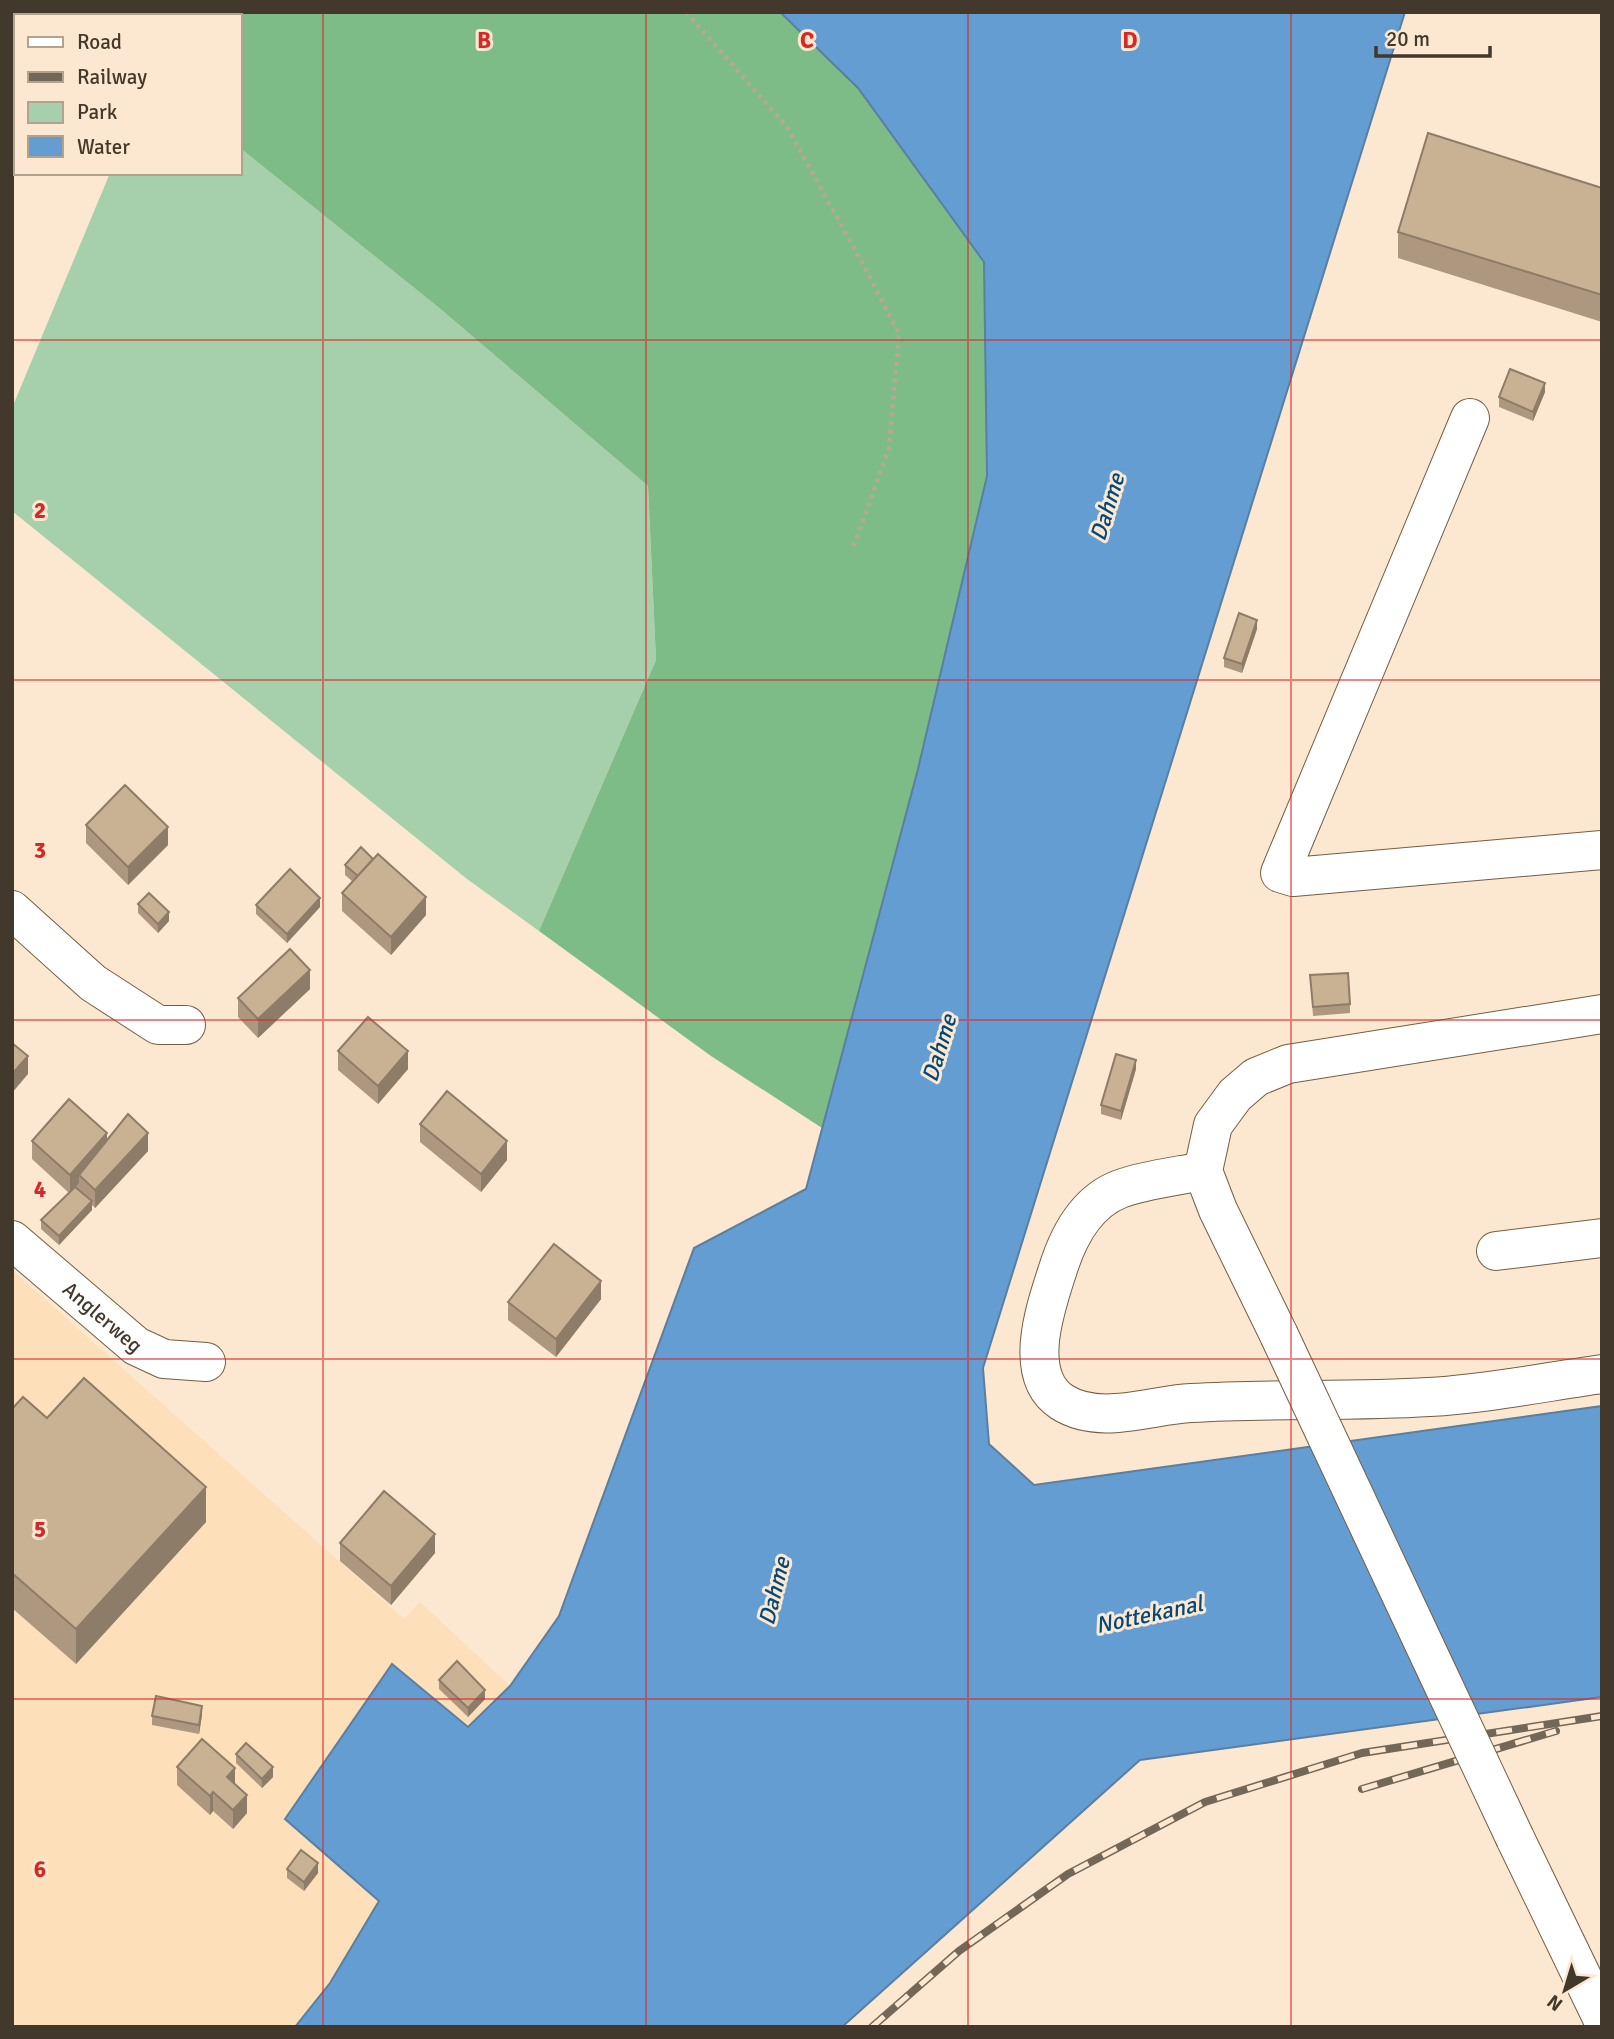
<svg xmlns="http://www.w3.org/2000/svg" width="1614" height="2039" font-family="Signika,sans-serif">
	<rect width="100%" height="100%" fill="#fce8d0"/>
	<polygon fill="#fddfba" points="12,1270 404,1619 420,1602 510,1686 468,1727 392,1664 286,1819 379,1901 330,1983 295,2027 12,2027"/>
	<polygon fill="#a5d0ab" points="240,148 438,307 648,486 656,660 539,931 467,879 12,511 12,408 110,173 240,173"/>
	<polygon fill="#7dbc87" points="86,12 780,12 858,88 984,262 987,476 918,769 822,1128 711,1056 539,931 656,660 648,486 438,307 240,148 240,16 90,16"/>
	<polygon fill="#649dd2" stroke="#5a7fa0" stroke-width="2" points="780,12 1405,12 983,1368 989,1444 1034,1485 1602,1406 1602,1697 1140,1760 842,2027 295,2027 330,1983 379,1901 285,1819 392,1664 468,1727 510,1686 559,1616 694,1248 806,1189 918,769 987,476 984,262 858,88"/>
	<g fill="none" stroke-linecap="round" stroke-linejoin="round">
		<defs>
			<g id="minor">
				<polyline points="1470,418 1280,873 1293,877 1602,850"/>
				<polyline points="12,910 93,983 158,1025 186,1025"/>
				<path d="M1203,1171C1179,1176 1143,1180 1120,1189C1086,1202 1068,1237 1058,1269C1046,1306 1021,1375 1062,1402C1100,1426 1150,1405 1191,1403C1270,1398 1350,1402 1429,1397C1486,1394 1545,1382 1602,1374"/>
				<path id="s1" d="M12,1240L136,1346L164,1359L206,1362"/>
				<polyline points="1496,1251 1602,1238"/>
				<polyline points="1279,1335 1218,1210 1203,1171 1213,1125 1235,1095 1256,1077 1288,1064 1602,1014"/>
				<polyline points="1515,1838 1602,2018"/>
			</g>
		</defs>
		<use href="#minor" stroke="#735e43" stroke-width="40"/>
		<g stroke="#b8a794" stroke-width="4.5" stroke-dasharray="3.5 5" stroke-linecap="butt">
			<polyline points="77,12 80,15"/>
			<polyline points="686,12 787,127 864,266 899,334 889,448 853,548"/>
		</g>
		<use href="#minor" stroke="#fff" stroke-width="38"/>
		<defs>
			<g id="rail">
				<polyline points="1362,1789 1556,1731"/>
				<polyline points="872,2027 959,1951 1068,1874 1205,1802 1362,1753 1602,1716"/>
			</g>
		</defs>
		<use href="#rail" stroke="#736758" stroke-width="8"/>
		<use href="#rail" stroke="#fce8d0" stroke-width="5" stroke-dasharray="16" stroke-linecap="butt"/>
		<defs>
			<polyline id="minor-bridge" points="1279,1335 1515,1838"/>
		</defs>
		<use href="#minor-bridge" stroke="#735e43" stroke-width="40" stroke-linecap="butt"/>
		<use href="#minor-bridge" stroke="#fff" stroke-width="38"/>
	</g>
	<g fill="#ad987f">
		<polygon points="1602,188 1602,322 1398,258 1398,232"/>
		<polygon points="1545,392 1533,421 1499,407 1499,397"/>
		<polygon points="1257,629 1242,673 1224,667 1224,658"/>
		<polygon points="86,825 168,845 128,885 86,843"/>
		<polygon points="345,865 426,915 391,955 342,911 342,893 353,882 345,875"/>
		<polygon points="138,904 169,921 158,933 138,913"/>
		<polygon points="256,905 320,907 287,943 256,914"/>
		<polygon points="1310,975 1350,1004 1350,1013 1313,1016"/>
		<polygon points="310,989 258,1038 238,1017 238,998"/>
		<polygon points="338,1051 408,1069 378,1104 338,1070"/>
		<polygon points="1136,1069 1121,1120 1101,1114 1101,1105"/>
		<polygon points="420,1124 507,1160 481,1192 420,1142"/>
		<polygon points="107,1139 148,1151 95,1208 92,1205 92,1210 59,1245 41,1229 41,1220 69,1193 32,1159 32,1141"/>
		<polygon points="601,1299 556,1357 508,1320 508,1302"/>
		<polygon points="12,1409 47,1418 206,1522 76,1664 12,1608"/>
		<polygon points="340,1543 435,1553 391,1605 340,1561"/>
		<polygon points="439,1680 485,1699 468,1717 439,1689"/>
		<polygon points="202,1715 199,1734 152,1725 152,1716"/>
		<polygon points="236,1754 273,1777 262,1788 236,1763"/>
		<polygon points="177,1767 235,1785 247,1813 233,1829 213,1811 210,1815 177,1785"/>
		<polygon points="287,1869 318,1873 304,1891 287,1878"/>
	</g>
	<g fill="#8d7c68">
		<polygon points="1545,383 1545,392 1533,421 1533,412"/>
		<polygon points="1257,620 1257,629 1242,673 1242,664"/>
		<polygon points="168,827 168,845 128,885 128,867"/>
		<polygon points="426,897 426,915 391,955 391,937"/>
		<polygon points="320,898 320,907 287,943 287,934"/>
		<polygon points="169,912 169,921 158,933 158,924"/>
		<polygon points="310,970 310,989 258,1038 258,1019"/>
		<polygon points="408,1051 408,1069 378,1104 378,1086"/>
		<polygon points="28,1056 28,1074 12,1093 12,1074"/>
		<polygon points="1136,1060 1136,1069 1121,1120 1121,1111"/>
		<polygon points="107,1133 107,1151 79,1175 79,1183 70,1193 70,1175"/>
		<polygon points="148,1133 148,1151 95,1208 95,1190"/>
		<polygon points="507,1141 507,1160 481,1192 481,1174"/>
		<polygon points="92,1201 92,1210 59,1245 59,1236"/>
		<polygon points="601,1281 601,1299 556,1357 556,1339"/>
		<polygon points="206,1487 206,1522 76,1664 76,1629"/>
		<polygon points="435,1534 435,1553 391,1605 391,1586"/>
		<polygon points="485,1690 485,1699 468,1717 468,1708"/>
		<polygon points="202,1706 202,1715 199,1734 199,1725"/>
		<polygon points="273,1767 273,1777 262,1788 262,1779"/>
		<polygon points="235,1768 235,1786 227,1777"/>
		<polygon points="213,1792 213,1811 210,1815 210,1796"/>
		<polygon points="247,1795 247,1813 233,1829 233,1810"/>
		<polygon points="318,1863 318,1873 304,1891 304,1882"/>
	</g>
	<g fill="#c9b194" stroke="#8d7c68" stroke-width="2">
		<polygon points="1428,133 1602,188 1602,295 1398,232"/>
		<polygon points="1510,369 1545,383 1533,412 1499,397"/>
		<polygon points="1239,613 1257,620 1242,664 1224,658"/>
		<polygon points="125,785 168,827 128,867 86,825"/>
		<polygon points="361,847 373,859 358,876 345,865"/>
		<polygon points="378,854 426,897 391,937 342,893"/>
		<polygon points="290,869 320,898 287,934 256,905"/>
		<polygon points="149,893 169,912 158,924 138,904"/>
		<polygon points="290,949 310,970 258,1019 238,998"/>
		<polygon points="1348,973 1350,1004 1313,1007 1310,975"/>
		<polygon points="368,1017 408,1051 378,1086 338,1051"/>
		<polygon points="12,1043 28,1056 12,1074"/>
		<polygon points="1116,1054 1136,1060 1121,1111 1101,1105"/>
		<polygon points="447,1091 507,1141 481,1174 420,1124"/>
		<polygon points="69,1099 107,1133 70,1175 32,1141"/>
		<polygon points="128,1114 148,1133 95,1190 79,1175"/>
		<polygon points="75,1187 92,1201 59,1236 41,1220"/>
		<polygon points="554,1244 601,1281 556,1339 508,1302"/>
		<polygon points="84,1378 206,1487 76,1629 12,1573 12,1409 23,1397 47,1418"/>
		<polygon points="384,1491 435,1534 391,1586 340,1543"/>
		<polygon points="457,1661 485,1690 468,1708 439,1680"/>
		<polygon points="156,1696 202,1706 199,1725 152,1716"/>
		<polygon points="202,1739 235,1768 227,1777 247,1795 233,1810 213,1792 210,1796 177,1767"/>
		<polygon points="246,1743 273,1767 262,1779 236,1754"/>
		<polygon points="301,1850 318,1863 304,1882 287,1869"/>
	</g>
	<path fill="none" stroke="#d62828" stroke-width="2" stroke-opacity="0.55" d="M323,12V2027M646,12V2027M968,12V2027M1291,12V2027M12,340H1602M12,680H1602M12,1020H1602M12,1359H1602M12,1699H1602"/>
	<g text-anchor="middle" stroke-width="6" stroke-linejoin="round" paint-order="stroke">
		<g font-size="21" fill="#42382c" stroke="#fce8d0">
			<text dy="7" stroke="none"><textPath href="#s1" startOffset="119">Anglerweg</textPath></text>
		</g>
		<g font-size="23" font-style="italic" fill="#03487a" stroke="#fce8d0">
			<text transform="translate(1107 507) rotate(-73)" y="8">Dahme</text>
			<text transform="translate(939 1048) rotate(-73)" y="8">Dahme</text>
			<text transform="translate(774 1591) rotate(-76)" y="8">Dahme</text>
			<text transform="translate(1149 1614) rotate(-12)" y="8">Nottekanal</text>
		</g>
	</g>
	<g font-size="23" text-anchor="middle" font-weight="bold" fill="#d62828" stroke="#fce8d0" stroke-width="6" stroke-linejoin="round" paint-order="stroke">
		<text x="484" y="48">B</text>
		<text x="807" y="48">C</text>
		<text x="1130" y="48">D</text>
		<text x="40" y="518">2</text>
		<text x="40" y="858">3</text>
		<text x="40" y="1197">4</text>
		<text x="40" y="1537">5</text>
		<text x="40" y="1877">6</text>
	</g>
	<rect width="1614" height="2039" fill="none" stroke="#42382c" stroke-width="28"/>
	<rect x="14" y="14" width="228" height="161" fill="#fce8d0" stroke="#b2a28e" stroke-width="2"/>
	<rect x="28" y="37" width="35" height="10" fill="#ffffff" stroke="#b2a28e" stroke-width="2"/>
	<text x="77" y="49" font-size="21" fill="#42382c">Road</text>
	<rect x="28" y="72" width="35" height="10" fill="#736758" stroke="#b2a28e" stroke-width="2"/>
	<text x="77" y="84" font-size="21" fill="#42382c">Railway</text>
	<rect x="28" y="102" width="35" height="21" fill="#a5d0ab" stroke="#b2a28e" stroke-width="2"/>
	<text x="77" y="119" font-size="21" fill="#42382c">Park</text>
	<rect x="28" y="136" width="35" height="21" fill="#649dd2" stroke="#b2a28e" stroke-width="2"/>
	<text x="77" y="154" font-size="21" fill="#42382c">Water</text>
	<g transform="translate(1565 1990) rotate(218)" stroke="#fce8d0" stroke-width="5" paint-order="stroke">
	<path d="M0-5L12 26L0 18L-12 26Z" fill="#42382c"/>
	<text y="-10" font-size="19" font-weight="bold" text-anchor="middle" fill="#42382c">N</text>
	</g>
	<path d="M1376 46v10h114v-10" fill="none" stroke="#42382c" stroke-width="3.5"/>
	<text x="1386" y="46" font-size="21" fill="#42382c" stroke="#fce8d0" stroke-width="5" paint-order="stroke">20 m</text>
</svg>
